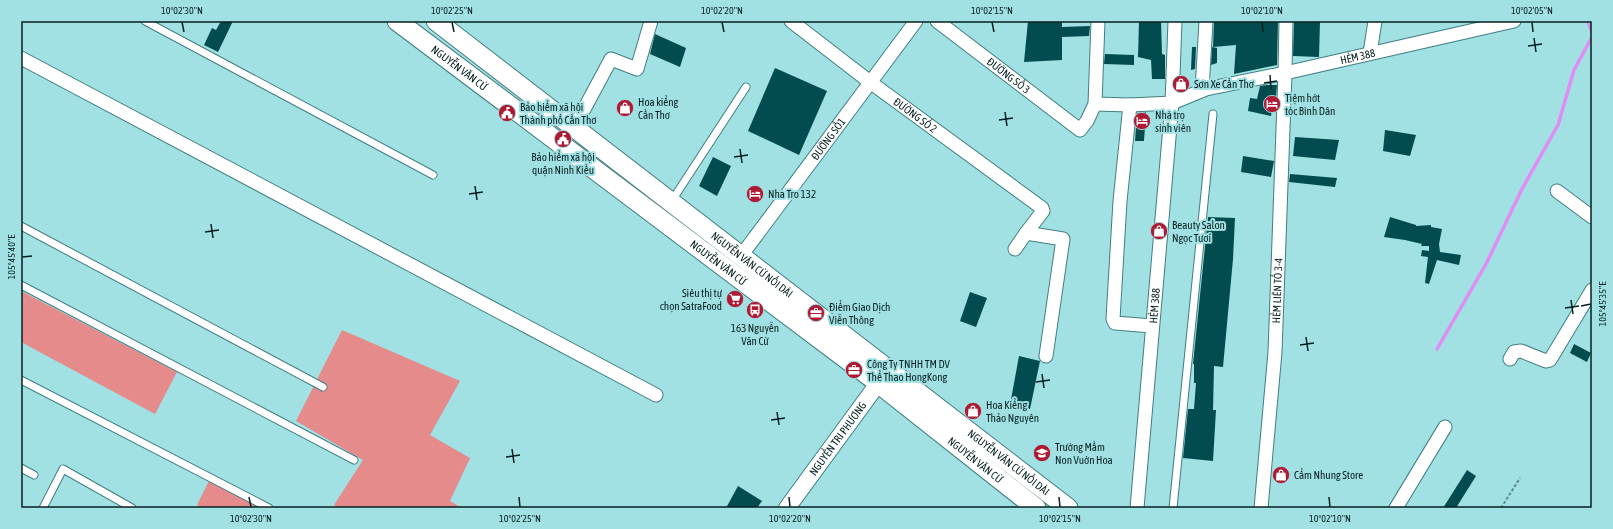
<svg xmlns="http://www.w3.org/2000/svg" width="1613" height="529" font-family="'Asap Condensed',sans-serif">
	<rect width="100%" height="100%" fill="#a1e0e3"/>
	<g fill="#e58b8c">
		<polygon points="21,291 177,372 155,414 21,342"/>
		<polygon points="342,330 460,381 430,435 470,458 450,501 462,508 339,508 334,505 363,460 296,421"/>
		<polygon points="209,481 256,505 254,508 203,508 197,505"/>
	</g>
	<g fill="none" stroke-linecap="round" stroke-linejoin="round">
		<g stroke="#df8df4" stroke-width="3.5">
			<polyline points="1588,21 1592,33"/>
			<polyline points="1437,349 1486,264 1522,189 1558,125 1574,70 1592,37"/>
		</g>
	</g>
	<g fill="#024c4f">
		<polygon points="221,21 233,21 218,52 204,45 212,28 216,30"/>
		<polygon points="1028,21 1062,21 1062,27 1090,26 1089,36 1062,37 1062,60 1024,62"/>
		<polygon points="1139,21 1161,21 1162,54 1165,55 1165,79 1152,79 1151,60 1138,57"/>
		<polygon points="1214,21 1278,21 1277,65 1234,74 1236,45 1213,47"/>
		<polygon points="1294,21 1320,21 1319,57 1293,56"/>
		<polygon points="655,34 686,48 680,67 650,54"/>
		<polygon points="1192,47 1196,47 1195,69 1191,70"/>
		<polygon points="1212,47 1217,48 1217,63 1211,65"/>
		<polygon points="1105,54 1134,55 1134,65 1104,64"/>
		<polygon points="775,68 827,91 799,155 748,131"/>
		<polygon points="1267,85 1277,85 1275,108 1272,107 1271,116 1248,111 1250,98 1257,99 1260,86"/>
		<polygon points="1146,112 1144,141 1135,141 1137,113"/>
		<polygon points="1385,130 1416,135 1410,156 1383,151"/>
		<polygon points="1295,137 1339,140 1335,160 1293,156"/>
		<polygon points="1243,156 1274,161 1271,177 1241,172"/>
		<polygon points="713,157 731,166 717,196 699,186"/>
		<polygon points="1290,174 1337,178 1335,187 1289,182"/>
		<polygon points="1208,217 1235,218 1233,259 1223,367 1214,366 1213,410 1216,410 1213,461 1183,458 1188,409 1194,409 1196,383 1194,383 1194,364 1193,364"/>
		<polygon points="1390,217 1416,225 1416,226 1431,225 1431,227 1442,229 1439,244 1440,252 1461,255 1459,265 1437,260 1429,284 1425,283 1428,257 1421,256 1422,250 1429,251 1429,246 1421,246 1422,244 1405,240 1384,237"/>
		<polygon points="970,292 987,298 976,327 960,321"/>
		<polygon points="1574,344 1591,353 1587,362 1570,353"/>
		<polygon points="1019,356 1040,361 1030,409 1010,405"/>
		<polygon points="1467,470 1476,476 1456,508 1443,508"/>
		<polygon points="738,486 762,501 757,508 726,508"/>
	</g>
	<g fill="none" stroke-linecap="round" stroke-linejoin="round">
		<defs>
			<g id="service">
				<polyline points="145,21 433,175"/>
				<polyline points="671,202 746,87"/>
				<polyline points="21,226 323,387"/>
				<polyline points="21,285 354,460"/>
				<polyline points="21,380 269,508"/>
				<polyline points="21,468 34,475"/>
				<polyline points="43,508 63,469 132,508"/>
				<polyline points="1173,508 1213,114"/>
			</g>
			<g id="minor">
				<path id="s1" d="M791,21L870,82L1042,208L1043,211L1026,233L1063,239L1046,356"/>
				<path id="s2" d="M937,21L1080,130L1087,121L1095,104L1098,21"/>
				<polyline points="1370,53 1375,21"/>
				<polyline points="21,58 656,395"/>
				<polyline points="1202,90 1206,21"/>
				<path id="s3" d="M1095,104L1130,105L1172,103L1206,89L1285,73L1514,21"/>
				<polyline points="1130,105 1120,201 1113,319 1115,323 1152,326"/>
				<polyline points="574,128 611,59 637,69 651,21"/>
				<polyline points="1557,191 1592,217"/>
				<polyline points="1015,249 1026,233"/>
				<path id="s4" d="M741,256L916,21"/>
				<polyline points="1510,359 1514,352 1521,351 1546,361 1550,360 1592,290"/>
				<path id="s5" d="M1137,508L1172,103L1175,21"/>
				<path id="s6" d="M1261,508L1275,352L1285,73L1286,21"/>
				<polyline points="1396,508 1445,427"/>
			</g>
			<g id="tertiary">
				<path id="s7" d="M787,508L885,374"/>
			</g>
			<g id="secondary">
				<path id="s8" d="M397,21L873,379L1036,508"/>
				<path id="s9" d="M436,21L1068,508"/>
			</g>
		</defs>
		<use href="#service" stroke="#417e81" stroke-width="9"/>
		<use href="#minor" stroke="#417e81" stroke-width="15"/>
		<use href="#tertiary" stroke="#417e81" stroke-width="18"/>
		<use href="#secondary" stroke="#417e81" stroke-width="21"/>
		<polyline stroke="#5c8a8c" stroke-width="2" stroke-dasharray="3 2" stroke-linecap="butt" points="1501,508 1520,478"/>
		<use href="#service" stroke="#fff" stroke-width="7"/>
		<use href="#minor" stroke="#fff" stroke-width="13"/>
		<use href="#tertiary" stroke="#fff" stroke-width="16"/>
		<use href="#secondary" stroke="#fff" stroke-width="19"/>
	</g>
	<path fill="none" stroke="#062021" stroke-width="1.5" d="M182,22L184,32M452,22L454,32M722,22L724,32M992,22L994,32M1262,22L1263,32M1532,22L1533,32M1534,38L1536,52M1528,46L1542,44M1270,75L1271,89M1264,83L1277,81M1005,112L1007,126M999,120L1013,118M740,149L742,163M734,157L748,155M475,186L477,200M469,194L483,192M211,224L213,238M205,232L219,230M22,257L32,256M1571,300L1573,314M1581,306L1591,304M1565,308L1579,306M1306,337L1308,351M1300,345L1314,343M1042,374L1044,388M1036,382L1050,380M777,412L779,425M771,420L785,418M512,449L514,463M506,457L520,455M249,497L251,507M519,497L520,507M789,497L790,507M1059,497L1060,507M1329,497L1330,507"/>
	<defs>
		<symbol id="shop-disc" viewBox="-11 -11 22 22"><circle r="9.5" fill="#ae1933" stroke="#a1e0e3"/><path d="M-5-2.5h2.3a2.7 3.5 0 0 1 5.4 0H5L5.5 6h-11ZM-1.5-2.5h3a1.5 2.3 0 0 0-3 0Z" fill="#fff"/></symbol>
		<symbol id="hotel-disc" viewBox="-11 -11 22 22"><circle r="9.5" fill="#ae1933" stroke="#a1e0e3"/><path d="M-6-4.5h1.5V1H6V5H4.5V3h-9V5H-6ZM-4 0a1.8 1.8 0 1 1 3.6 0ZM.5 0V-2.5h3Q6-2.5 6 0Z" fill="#fff"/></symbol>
		<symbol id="civic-disc" viewBox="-11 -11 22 22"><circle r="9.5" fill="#ae1933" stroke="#a1e0e3"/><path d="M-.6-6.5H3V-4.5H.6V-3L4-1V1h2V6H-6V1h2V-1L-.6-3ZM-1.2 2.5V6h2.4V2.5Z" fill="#fff"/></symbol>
		<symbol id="supermarket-disc" viewBox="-11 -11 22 22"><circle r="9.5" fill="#ae1933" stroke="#a1e0e3"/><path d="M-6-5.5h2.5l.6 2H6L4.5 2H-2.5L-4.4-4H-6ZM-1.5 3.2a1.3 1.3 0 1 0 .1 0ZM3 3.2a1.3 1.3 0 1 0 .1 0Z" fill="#fff"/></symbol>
		<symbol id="bus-disc" viewBox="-11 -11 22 22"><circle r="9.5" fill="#ae1933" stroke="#a1e0e3"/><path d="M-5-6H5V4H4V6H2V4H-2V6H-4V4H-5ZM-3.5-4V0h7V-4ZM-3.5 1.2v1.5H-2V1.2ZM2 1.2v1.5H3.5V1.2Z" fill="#fff"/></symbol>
		<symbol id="office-disc" viewBox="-11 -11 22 22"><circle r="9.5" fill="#ae1933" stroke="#a1e0e3"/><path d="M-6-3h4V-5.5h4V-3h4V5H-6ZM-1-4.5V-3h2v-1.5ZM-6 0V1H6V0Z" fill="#fff"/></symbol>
		<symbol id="school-disc" viewBox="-11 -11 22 22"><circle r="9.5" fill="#ae1933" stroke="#a1e0e3"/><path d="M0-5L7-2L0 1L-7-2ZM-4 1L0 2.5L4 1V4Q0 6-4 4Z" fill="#fff"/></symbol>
	</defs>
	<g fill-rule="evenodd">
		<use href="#shop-disc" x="1171" y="74" width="20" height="20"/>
		<use href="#hotel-disc" x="1262" y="94" width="20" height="20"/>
		<use href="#shop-disc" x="615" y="98" width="20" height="20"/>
		<use href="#civic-disc" x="497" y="103" width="20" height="20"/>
		<use href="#hotel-disc" x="1132" y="111" width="20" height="20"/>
		<use href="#civic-disc" x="553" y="129" width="20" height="20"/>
		<use href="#hotel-disc" x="745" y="184" width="20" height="20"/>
		<use href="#shop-disc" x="1149" y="221" width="20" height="20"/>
		<use href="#supermarket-disc" x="725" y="289" width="20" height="20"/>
		<use href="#bus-disc" x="745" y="300" width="20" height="20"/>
		<use href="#office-disc" x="806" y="303" width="20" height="20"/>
		<use href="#office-disc" x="844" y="360" width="20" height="20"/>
		<use href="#shop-disc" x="963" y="401" width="20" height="20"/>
		<use href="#school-disc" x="1032" y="443" width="20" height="20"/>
		<use href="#shop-disc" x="1271" y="465" width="20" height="20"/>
	</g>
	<g text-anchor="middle" stroke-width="4" stroke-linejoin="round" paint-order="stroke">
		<g font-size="11" fill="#062021" stroke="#a1e0e3">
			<text dy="4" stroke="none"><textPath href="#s3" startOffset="269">HẺM 388</textPath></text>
			<text dy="4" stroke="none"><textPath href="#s8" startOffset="78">NGUYỄN VĂN CỪ</textPath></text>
			<text dy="4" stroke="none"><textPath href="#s2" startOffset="90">ĐƯỜNG SỐ 3</textPath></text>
			<text dy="4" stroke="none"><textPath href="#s1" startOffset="156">ĐƯỜNG SỐ 2</textPath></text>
			<text dy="4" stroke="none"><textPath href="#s4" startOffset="146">ĐƯỜNG SỐ1</textPath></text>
			<text dy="4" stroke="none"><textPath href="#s8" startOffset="402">NGUYỄN VĂN CỪ</textPath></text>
			<text dy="4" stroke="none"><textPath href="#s9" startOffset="399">NGUYỄN VĂN CỪ NỐI DÀI</textPath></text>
			<text dy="4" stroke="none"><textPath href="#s6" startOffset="218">HẺM LIÊN TỔ 3-4</textPath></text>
			<text dy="4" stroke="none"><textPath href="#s5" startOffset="203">HẺM 388</textPath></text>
			<text dy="4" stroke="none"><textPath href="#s7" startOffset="86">NGUYỂN TRI PHƯƠNG</textPath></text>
			<text dy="4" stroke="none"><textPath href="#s8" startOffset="726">NGUYỄN VĂN CỪ</textPath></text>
			<text dy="4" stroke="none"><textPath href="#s9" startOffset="723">NGUYỄN VĂN CỪ NỐI DÀI</textPath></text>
		</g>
		<g font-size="11" fill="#062021" stroke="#a1e0e3" text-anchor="start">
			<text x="1194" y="88">Sơn Xe Cần Thơ</text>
			<text x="1285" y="102">Tiệm hớt<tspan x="1285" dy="13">tóc Bình Dân</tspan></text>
			<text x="638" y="106">Hoa kiểng<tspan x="638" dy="13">Cần Thơ</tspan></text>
			<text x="520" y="111">Bảo hiểm xã hội<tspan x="520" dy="13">Thành phố Cần Thơ</tspan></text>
			<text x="1155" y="119">Nhà trọ<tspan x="1155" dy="13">sinh viên</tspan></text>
			<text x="563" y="161" text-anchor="middle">Bảo hiểm xã hội<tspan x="563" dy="13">quận Ninh Kiều</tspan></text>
			<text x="768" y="198">Nha Tro 132</text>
			<text x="1172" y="229">Beauty Salon<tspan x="1172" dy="13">Ngọc Tươi</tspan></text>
			<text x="722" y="297" text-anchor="end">Siêu thị tự<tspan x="722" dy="13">chọn SatraFood</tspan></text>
			<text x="829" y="311">Điểm Giao Dịch<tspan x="829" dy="13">Viễn Thông</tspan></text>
			<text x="755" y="332" text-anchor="middle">163 Nguyễn<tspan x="755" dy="13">Văn Cừ</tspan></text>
			<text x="867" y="368">Công Ty TNHH TM DV<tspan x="867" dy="13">Thể Thao HongKong</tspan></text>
			<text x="986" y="409">Hoa Kiểng<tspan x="986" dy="13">Thảo Nguyên</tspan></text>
			<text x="1055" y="451">Trường Mầm<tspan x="1055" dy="13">Non Vuờn Hoa</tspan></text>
			<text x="1294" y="479">Cẩm Nhung Store</text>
		</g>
	</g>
	<rect width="1613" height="529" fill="none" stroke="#a1e0e3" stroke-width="44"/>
	<rect x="22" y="22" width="1569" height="485" fill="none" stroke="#062021" stroke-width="1.5"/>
	<g font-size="10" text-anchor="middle" fill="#062021">
		<text x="182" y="14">10°02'30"N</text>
		<text x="452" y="14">10°02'25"N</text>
		<text x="722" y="14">10°02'20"N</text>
		<text x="992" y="14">10°02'15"N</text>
		<text x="1262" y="14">10°02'10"N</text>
		<text x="1532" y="14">10°02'05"N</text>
		<text transform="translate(11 257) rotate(-90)" y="4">105°45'40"E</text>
		<text transform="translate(1602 304) rotate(-90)" y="4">105°45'35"E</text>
		<text x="251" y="522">10°02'30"N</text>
		<text x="520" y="522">10°02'25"N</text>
		<text x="790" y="522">10°02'20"N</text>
		<text x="1060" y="522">10°02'15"N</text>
		<text x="1330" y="522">10°02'10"N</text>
	</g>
</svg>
